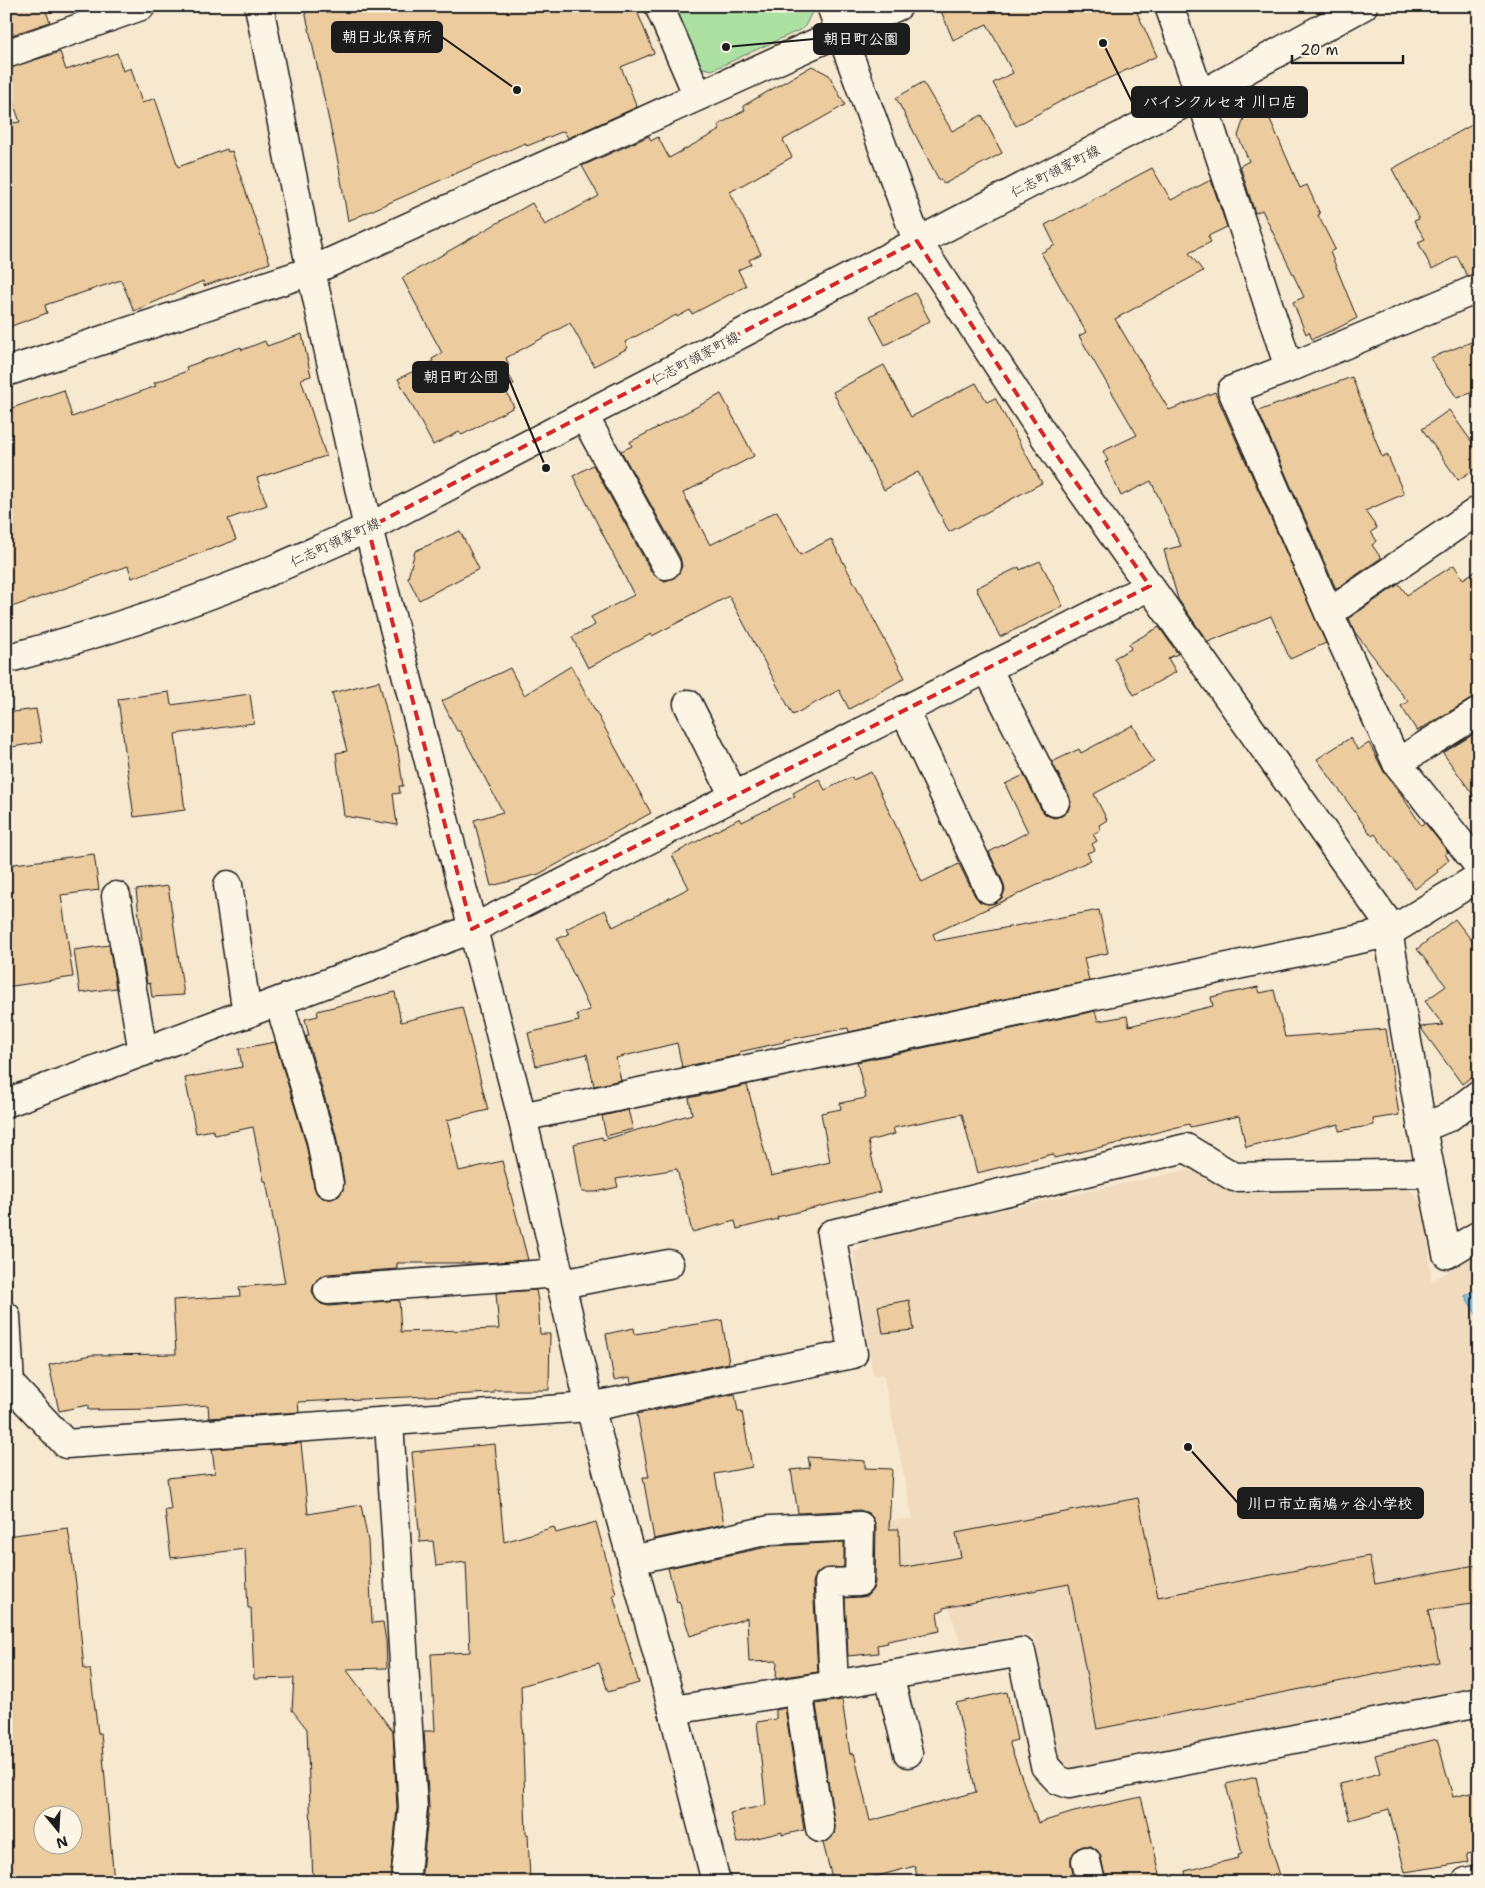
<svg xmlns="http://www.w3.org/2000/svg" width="1485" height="1888" font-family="'Shantell Sans','Klee One',sans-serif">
	<rect width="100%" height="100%" fill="#f7e8d0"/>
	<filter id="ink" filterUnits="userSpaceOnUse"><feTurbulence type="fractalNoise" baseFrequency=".02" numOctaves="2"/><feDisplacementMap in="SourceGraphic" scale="10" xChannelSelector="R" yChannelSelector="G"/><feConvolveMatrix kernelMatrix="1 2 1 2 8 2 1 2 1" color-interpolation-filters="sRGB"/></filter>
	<g filter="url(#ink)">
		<polygon fill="#f0dbbe" points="1196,1168 1230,1188 1408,1188 1425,1206 1431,1282 1479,1253 1479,1692 1071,1769 1057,1759 1033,1634 961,1645 942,1585 870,1591 867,1521 913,1519 883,1374 873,1375 853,1253 871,1238"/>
		<polygon fill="#ace1a3" stroke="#647e60" points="672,6 815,6 804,28 712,70 699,67"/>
		<polygon fill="#84c3e4" stroke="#5a8094" points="1479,1288 1479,1319 1465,1296"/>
		<g fill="#eccb9e" stroke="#1c1c1c" fill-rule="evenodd">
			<polygon points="6,6 44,6 50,22 6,37"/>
			<polygon points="304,6 635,6 654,53 621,67 637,107 568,138 564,131 527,146 525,143 348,221 338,162"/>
			<polygon points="939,6 1134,6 1157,56 1070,96 1016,126 993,83 1013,73 987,24 953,40"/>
			<polygon points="60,52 66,70 117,53 123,71 131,68 142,103 155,98 178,167 227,149 228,152 232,151 270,263 204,286 203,281 134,311 121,280 45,305 47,313 6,328 6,124 20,122 6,82 6,69"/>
			<polygon points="812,66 829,75 845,105 783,140 792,157 730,192 761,254 749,260 751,264 738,270 746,286 692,314 690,310 677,317 676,315 625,342 628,348 594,366 570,323 506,358 509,365 505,368 514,384 505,389 514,407 462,435 459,432 433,445 398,379 433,361 432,359 442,353 402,278 532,203 545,225 599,196 582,166 649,136 651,141 658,137 669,158 720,130 718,125 745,110 743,106"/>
			<polygon points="923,82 952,131 982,115 1002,153 944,184 941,179 939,180 896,98"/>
			<polygon points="1255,85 1300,188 1307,185 1320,214 1318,215 1335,249 1330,252 1357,318 1338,328 1312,339 1309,332 1306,334 1293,302 1304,297 1262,210 1255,213 1240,166 1249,161 1238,136"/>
			<polygon points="1479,121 1479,273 1467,276 1457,256 1432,269 1418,242 1425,239 1414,221 1419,219 1392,169"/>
			<polygon points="1152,168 1171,200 1211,180 1227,227 1208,236 1211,242 1189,253 1203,271 1115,319 1169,410 1215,392 1326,643 1290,659 1271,616 1208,642 1178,599 1164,550 1181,546 1151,481 1121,496 1105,462 1108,461 1103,451 1137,435 1079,336 1086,332 1041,253 1055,245 1045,225"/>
			<polygon points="915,293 930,321 885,345 870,316"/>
			<polygon points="302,334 311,376 301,379 326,456 257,478 267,505 228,519 236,540 132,578 128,566 6,609 6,410 64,390 72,417 156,386 154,383 187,371 186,367 241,347 242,350 265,341 267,346"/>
			<polygon points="1479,339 1479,390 1457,398 1430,358"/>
			<polygon points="884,365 911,417 976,383 987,402 995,398 1042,483 949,532 918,472 884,490 833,392"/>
			<polygon points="1352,377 1382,457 1387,454 1404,494 1365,511 1377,528 1371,532 1377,541 1372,545 1381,558 1336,589 1258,411"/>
			<polygon points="721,394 754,456 683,493 710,545 777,511 800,555 831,539 905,678 849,709 839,690 793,715 729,596 652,636 651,634 588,668 572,637 595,625 591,617 634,595 573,476 593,465 652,573 658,578 665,581 674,578 679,573 682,566 680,557 621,451 632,446 630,442"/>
			<polygon points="1449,410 1479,452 1479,466 1458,480 1422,429"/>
			<polygon points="460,531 479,569 419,600 408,578 415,551"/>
			<polygon points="1040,561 1063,606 1000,637 976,588 1019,567 1020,570"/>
			<polygon points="1454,565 1463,579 1479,569 1479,696 1471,699 1417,731 1401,706 1408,702 1354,631 1349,618 1399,584 1407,595"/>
			<polygon points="1159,627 1178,654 1168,658 1176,672 1134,695 1114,658 1131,649 1129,644"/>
			<polygon points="571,666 651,813 539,874 491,886 474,820 503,812 460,731 457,731 442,701 510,668 524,695"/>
			<polygon points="379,681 395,745 397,745 403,786 399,786 400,793 393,794 397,825 344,816 336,753 347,751 332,693"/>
			<polygon points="169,692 171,705 250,694 254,723 175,734 185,810 134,817 118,699"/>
			<polygon points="36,709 42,742 6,748 6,713"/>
			<polygon points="1133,725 1154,762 1094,794 1107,820 1099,825 1101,830 1093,834 1097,841 1092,844 1095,850 1087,853 1091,860 933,934 936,941 1099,910 1108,953 1084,958 1089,981 849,1032 848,1028 784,1040 784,1042 739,1052 740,1055 682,1067 677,1043 616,1058 621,1080 594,1086 587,1054 536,1066 528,1033 579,1021 577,1014 590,1010 557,939 569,934 566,929 605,910 613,927 689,888 672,855 740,818 742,822 795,796 793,793 819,779 825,790 852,777 853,780 871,772 922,882 959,864 975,896 980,902 987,904 995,903 1002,898 1005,890 1003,882 989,852 1028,832 1005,784 1024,775 1041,809 1046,815 1054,818 1062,816 1068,811 1071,802 1069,795 1052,762 1079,749 1081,753"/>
			<polygon points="1479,731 1479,803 1443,753"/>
			<polygon points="1350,738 1358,750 1369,743 1384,772 1401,794 1421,825 1425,823 1448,852 1445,854 1449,860 1437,870 1438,872 1415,889 1375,834 1372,836 1317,759"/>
			<polygon points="94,854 99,890 61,895 73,977 6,987 6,865"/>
			<polygon points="168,886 184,995 152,997 150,983 147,984 140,941 142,940 136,890"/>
			<polygon points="1455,919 1479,950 1479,1071 1462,1084 1420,1027 1443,1025 1425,1001 1446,986 1417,949"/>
			<polygon points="109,945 116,988 80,993 74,950"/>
			<polygon points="1258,987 1260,993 1274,990 1285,1037 1386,1029 1399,1115 1373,1119 1374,1125 1339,1131 1339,1124 1246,1147 1239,1116 1190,1127 1189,1124 1123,1141 1123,1142 1054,1158 1053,1154 977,1173 962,1114 893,1128 895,1134 868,1141 880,1192 777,1217 778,1219 737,1229 735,1221 692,1232 677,1169 616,1179 618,1187 596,1192 582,1192 574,1144 602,1137 603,1140 692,1114 689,1098 747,1085 771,1176 830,1162 821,1113 841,1109 840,1103 866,1098 857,1062 1095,1011 1098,1021 1127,1016 1129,1026 1213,1006 1211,997"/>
			<polygon points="395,992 401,1022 462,1007 488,1110 447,1120 459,1171 502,1161 528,1260 485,1263 397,1263 397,1269 327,1274 320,1277 314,1283 312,1291 315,1298 321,1304 329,1306 399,1300 401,1332 499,1329 496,1293 536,1290 538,1301 540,1334 550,1334 549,1390 494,1390 494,1393 298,1402 299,1412 209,1418 208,1405 154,1409 88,1410 88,1405 59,1411 49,1365 91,1355 176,1354 173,1300 240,1296 239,1287 285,1283 266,1181 264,1181 253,1127 215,1135 213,1130 196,1133 185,1078 242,1067 239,1049 275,1042 306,1144 314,1187 317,1194 323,1198 332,1199 339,1196 343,1190 344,1181 336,1135 306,1036 309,1036 305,1019 318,1016 317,1011"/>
			<polygon points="628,1110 633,1129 606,1136 602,1116"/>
			<polygon points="909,1300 914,1330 883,1333 878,1306"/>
			<polygon points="722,1320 729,1363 631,1383 630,1377 614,1380 606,1334 634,1328 635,1334"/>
			<polygon points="735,1394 738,1412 742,1412 752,1467 715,1474 724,1524 654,1539 643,1477 649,1477 637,1414"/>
			<polygon points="301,1443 308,1514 361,1505 368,1541 372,1623 383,1622 386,1641 387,1668 346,1669 393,1732 397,1808 390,1882 353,1882 353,1880 313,1881 307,1729 292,1710 294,1678 254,1679 251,1608 248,1608 245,1549 171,1558 165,1510 171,1510 167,1478 215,1473 212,1449"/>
			<polygon points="495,1444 504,1542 554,1527 556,1533 596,1522 616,1594 613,1595 639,1683 608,1692 599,1663 521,1686 526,1834 528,1834 530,1882 421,1882 429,1807 424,1731 435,1731 431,1654 470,1652 466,1562 436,1566 433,1541 420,1542 412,1452"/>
			<polygon points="808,1457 865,1461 865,1468 892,1469 889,1529 899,1529 900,1568 961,1557 956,1533 1138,1498 1158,1597 1369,1556 1375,1584 1475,1565 1479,1585 1479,1603 1428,1610 1439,1662 1097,1729 1069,1584 943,1608 943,1611 937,1613 940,1631 887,1641 888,1643 877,1645 878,1653 848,1656 845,1598 867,1596 873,1589 875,1582 876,1526 873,1518 868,1513 860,1510 798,1513 791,1470 810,1468"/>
			<path d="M68,1528L76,1584L84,1669H90L98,1733H101L114,1882H6V1536ZM42,1816H72V1846H42Z"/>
			<polygon points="844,1542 844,1567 821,1570 815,1575 813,1583 818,1672 776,1678 777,1661 749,1662 747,1618 690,1636 679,1601 677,1602 668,1568 772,1546"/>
			<polygon points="1007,1692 1017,1740 1009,1742 1038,1823 1074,1812 1141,1797 1162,1882 1106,1882 1101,1857 1098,1851 1091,1846 1083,1846 1076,1849 1071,1857 1071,1865 1075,1882 918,1882 915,1866 855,1882 833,1882 823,1843 829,1840 834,1834 835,1826 816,1704 842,1700 850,1754 854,1753 870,1821 976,1792 956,1703"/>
			<polygon points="785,1708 804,1830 782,1835 782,1832 737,1843 730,1813 766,1805 757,1722 776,1719 776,1710"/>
			<polygon points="1437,1739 1453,1797 1479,1791 1479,1852 1466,1854 1468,1862 1405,1872 1389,1809 1350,1820 1340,1784 1380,1773 1375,1755"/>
			<polygon points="1256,1777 1273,1853 1282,1882 1186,1882 1185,1871 1239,1858 1238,1855 1242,1854 1226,1784"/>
		</g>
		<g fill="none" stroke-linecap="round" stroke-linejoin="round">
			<defs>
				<g id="minor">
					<polyline points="259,6 311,271 368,528 522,1117 590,1407 673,1710 716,1882"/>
					<polyline points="659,6 698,96"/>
					<polyline points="831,6 917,241 1060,460 1386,920 1422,1128 1447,1254 1479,1235"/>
					<polyline points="1169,6 1200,95 1289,368"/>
					<polyline points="6,54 141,6"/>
					<polyline points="1479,288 1289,368 1232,390 1329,613 1397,763 1479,866"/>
					<polyline points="6,372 311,271 898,6"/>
					<polyline points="584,416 666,565"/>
					<polyline points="1329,613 1479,510"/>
					<path d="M6,659C98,634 190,605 277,568C307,555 337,541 368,528L1200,95L1363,6"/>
					<polyline points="987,668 1055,802"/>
					<polyline points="688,704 734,796"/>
					<polyline points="904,710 989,889"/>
					<polyline points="1397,763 1479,712"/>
					<polyline points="228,885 247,1014"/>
					<polyline points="116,896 143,1052"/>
					<polyline points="279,1002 321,1140 329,1184"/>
					<polyline points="6,1103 472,929 1150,586"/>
					<polyline points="522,1117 1388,933 1479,877"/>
					<polyline points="1422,1128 1449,1117 1479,1094"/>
					<polyline points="561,1284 669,1264"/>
					<polyline points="328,1290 559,1273"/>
					<polyline points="6,1316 10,1384 66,1444 590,1407 853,1354 831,1234 1186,1148 1234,1177 1431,1173"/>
					<polyline points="389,1422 413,1808 405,1882"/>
					<polyline points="632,1560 770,1530 860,1526 859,1582 829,1583 834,1685"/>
					<polyline points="889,1675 908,1753"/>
					<polyline points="798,1691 820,1828"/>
					<polyline points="673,1710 834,1685 1021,1652 1045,1766 1058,1780 1069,1784 1479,1702"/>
					<polyline points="1086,1861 1091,1882"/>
					<polyline points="1466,1882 1479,1879"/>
				</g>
			</defs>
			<use href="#minor" stroke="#1c1c1c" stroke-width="31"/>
			<use href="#minor" stroke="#fcf5e5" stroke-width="28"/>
		</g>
	</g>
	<path fill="none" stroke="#d62828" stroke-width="4" stroke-dasharray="10 6" stroke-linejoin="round" d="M917,241L1060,460L1150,586L472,929L368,528Z"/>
	<g text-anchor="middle" stroke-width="5" stroke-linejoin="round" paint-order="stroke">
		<g font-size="14" fill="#1c1c1c" stroke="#fcf5e5">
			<text transform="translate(1055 171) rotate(-27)" y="5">仁志町領家町線</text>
			<text transform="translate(695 358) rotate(-28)" y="5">仁志町領家町線</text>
			<text transform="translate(335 542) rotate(-25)" y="5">仁志町領家町線</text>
		</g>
	</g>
	<path fill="none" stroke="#1c1c1c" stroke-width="2" d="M517 90L442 37M726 47L814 39M1103 43L1132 102M546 468L508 377M1188 1447L1238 1503"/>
	<g fill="#1c1c1c" stroke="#fcf5e5" stroke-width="2">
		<circle cx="517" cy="90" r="5"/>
		<circle cx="726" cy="47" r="5"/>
		<circle cx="1103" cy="43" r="5"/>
		<circle cx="546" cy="468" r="5"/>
		<circle cx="1188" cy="1447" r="5"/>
	</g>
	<g fill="#1c1c1c" stroke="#1c1c1c" stroke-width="2">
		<rect x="332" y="22" width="110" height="30" rx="5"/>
		<rect x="814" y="24" width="95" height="30" rx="5"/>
		<rect x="1132" y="87" width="175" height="30" rx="5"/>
		<rect x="413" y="362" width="95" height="30" rx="5"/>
		<rect x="1238" y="1488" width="185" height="30" rx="5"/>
	</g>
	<g font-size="15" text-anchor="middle" font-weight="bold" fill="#fff">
		<text x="387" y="42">朝日北保育所</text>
		<text x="861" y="44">朝日町公園</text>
		<text x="1220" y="107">バイシクルセオ 川口店</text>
		<text x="461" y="382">朝日町公団</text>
		<text x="1330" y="1509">川口市立南鳩ヶ谷小学校</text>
	</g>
	<rect width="1485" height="1888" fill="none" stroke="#fcf5e5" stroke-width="25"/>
	<rect x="12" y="12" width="1460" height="1863" fill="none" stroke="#1c1c1c" stroke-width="2" filter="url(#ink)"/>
	<g transform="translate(58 1830) rotate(162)"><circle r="24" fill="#fcf5e5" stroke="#a29e95"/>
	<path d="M0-4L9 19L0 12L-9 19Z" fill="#1c1c1c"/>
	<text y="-8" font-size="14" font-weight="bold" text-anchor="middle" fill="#1c1c1c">N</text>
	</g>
	<path d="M1292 55v8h111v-8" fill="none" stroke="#1c1c1c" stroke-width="2.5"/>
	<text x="1300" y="55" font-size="15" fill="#1c1c1c" stroke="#fcf5e5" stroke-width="4" paint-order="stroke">20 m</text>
</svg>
